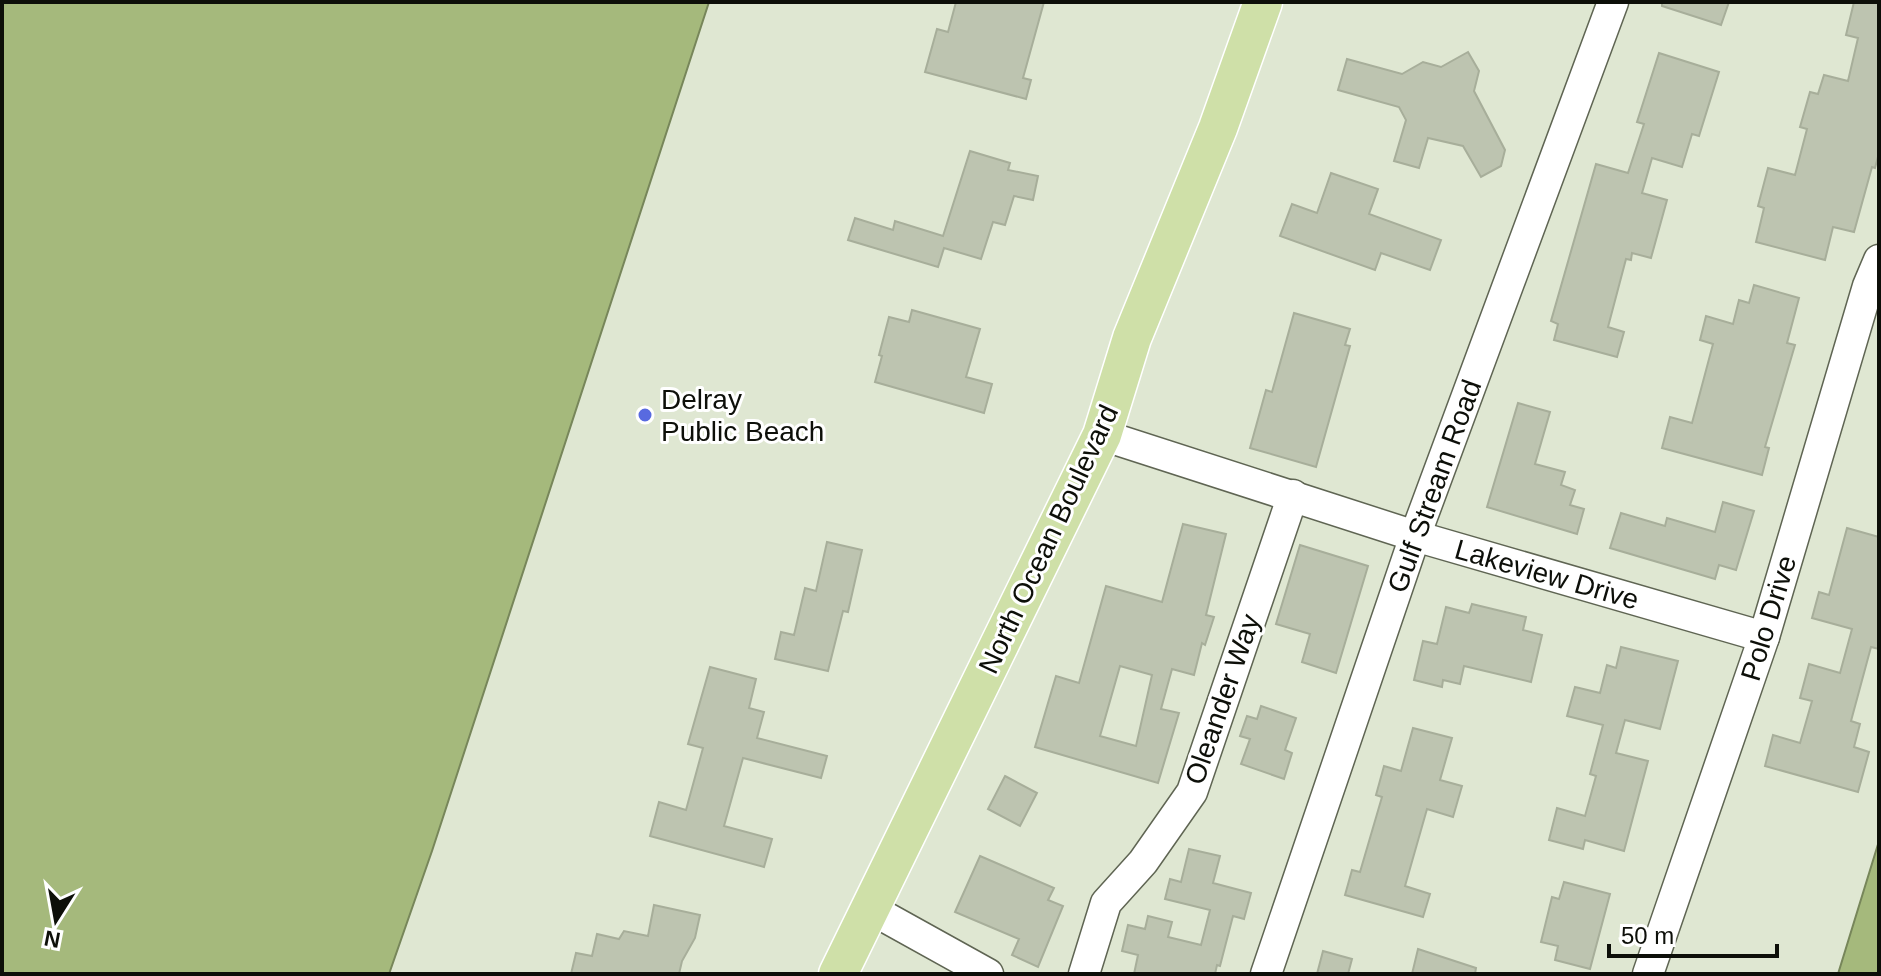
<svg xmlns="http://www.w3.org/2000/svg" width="1881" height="976" font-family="Helvetica,sans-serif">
	<rect width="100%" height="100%" fill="#dfe7d2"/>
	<g fill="#a5b97c" stroke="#77865a" stroke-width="2">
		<polygon points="2,2 709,2 432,851 389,974 2,974"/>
		<polygon points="1879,841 1879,974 1838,974"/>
	</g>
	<g fill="#bdc4b0" stroke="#a7ae9a" stroke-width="2" fill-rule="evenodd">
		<polygon points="956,2 1044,2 1023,78 1031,80 1026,99 925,72 937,29 948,32"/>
		<polygon points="1662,2 1729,2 1721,25 1662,6"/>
		<polygon points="1854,2 1879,2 1879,153 1875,168 1872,167 1854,232 1833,227 1825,260 1756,242 1764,208 1758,206 1768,168 1795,175 1807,129 1800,127 1810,92 1818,94 1824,75 1848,81 1858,38 1846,35"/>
		<polygon points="1468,52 1479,71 1474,91 1505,150 1501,166 1481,177 1463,146 1428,138 1419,168 1394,161 1406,120 1399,107 1338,90 1347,59 1402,74 1423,62 1441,67"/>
		<polygon points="1659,53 1719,72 1699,136 1692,134 1682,167 1652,158 1642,193 1667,200 1651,258 1632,253 1631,260 1626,259 1608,327 1624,332 1617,357 1554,340 1558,324 1551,321 1596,164 1628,173 1644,124 1637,122"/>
		<polygon points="970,151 1010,163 1008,170 1038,176 1033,200 1014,196 1005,225 993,222 981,259 944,248 938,267 848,240 855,218 893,230 895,221 943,236"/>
		<polygon points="1331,173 1378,189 1369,214 1441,240 1430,270 1381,253 1375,270 1280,236 1292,204 1317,213"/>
		<polygon points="1754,285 1799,298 1787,343 1795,345 1765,447 1769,448 1762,475 1662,448 1670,417 1692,423 1713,344 1700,340 1706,316 1733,324 1739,300 1749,303"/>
		<polygon points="912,310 980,329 966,377 992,384 984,413 875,382 882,356 879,355 889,317 909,322"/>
		<polygon points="1294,313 1350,329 1345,345 1350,346 1316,467 1250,448 1266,390 1272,392"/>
		<polygon points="1518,403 1550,412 1535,464 1565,472 1561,485 1575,490 1570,505 1584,509 1577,534 1487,507"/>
		<polygon points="1723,502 1754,511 1736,570 1719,565 1715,579 1610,548 1621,513 1665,526 1667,518 1715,532"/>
		<path d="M1183,524L1226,534L1206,615L1214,617L1205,645L1202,643L1194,675L1172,669L1161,709L1179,713L1158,783L1035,747L1056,676L1079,683L1106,586L1162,602ZM1120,666L1152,675L1136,746L1100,736Z"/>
		<polygon points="1847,528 1879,537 1879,649 1871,647 1851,721 1860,724 1854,747 1869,752 1858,792 1765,766 1773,735 1800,743 1812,701 1800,698 1809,664 1840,673 1852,629 1812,618 1819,592 1829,595"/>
		<polygon points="827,542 862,550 848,612 843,611 828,671 775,659 781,632 794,635 805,588 816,591"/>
		<polygon points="1300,545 1368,566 1336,673 1302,662 1310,634 1276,624"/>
		<polygon points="1472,604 1526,617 1523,630 1542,635 1531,682 1464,666 1460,684 1443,680 1442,687 1414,680 1423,641 1437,644 1446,607 1469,613"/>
		<polygon points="1621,647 1678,661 1660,729 1625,720 1616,753 1648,761 1624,851 1585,840 1583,849 1549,840 1557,808 1585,816 1596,776 1590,774 1603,725 1567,716 1575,687 1600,693 1607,665 1616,668"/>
		<polygon points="710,667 756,679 749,708 764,712 757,738 827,756 821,778 743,758 724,826 772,839 764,867 650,836 659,802 686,810 703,748 688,744"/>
		<polygon points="1261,706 1296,718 1285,750 1292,753 1284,779 1241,764 1250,739 1240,736 1247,716 1257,719"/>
		<polygon points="1413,728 1452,738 1440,780 1462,786 1453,817 1427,809 1405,886 1430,894 1423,917 1345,895 1352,870 1360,872 1382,797 1376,795 1384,766 1401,771"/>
		<polygon points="1005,776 1037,793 1020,826 988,809"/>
		<polygon points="1189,849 1220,856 1213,883 1251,893 1244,919 1233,916 1220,966 1217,965 1215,974 1134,974 1138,955 1122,951 1128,925 1145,929 1148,916 1172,922 1168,937 1201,945 1210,910 1165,899 1170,879 1181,882"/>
		<polygon points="980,856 1054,888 1048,900 1063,906 1038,967 1012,955 1019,939 955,912"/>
		<polygon points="1564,882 1610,894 1590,969 1555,960 1558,946 1541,942 1552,897 1559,899"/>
		<polygon points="654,905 700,915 695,938 682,961 679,974 571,974 576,953 592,956 597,934 619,939 624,931 648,936"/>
		<polygon points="1418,949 1476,968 1475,974 1412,974"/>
		<polygon points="1323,951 1352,959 1348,974 1317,974"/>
	</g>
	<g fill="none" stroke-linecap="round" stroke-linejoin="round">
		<defs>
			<g id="minor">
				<polyline points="1102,435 1415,536 1764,637"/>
				<polyline points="869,908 988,974"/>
				<polyline points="1084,974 1106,903 1143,862 1192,792 1293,495"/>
				<polyline points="1266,974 1415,536 1613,2"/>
				<polyline points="1648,974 1764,637 1868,286 1879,260"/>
			</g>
			<polyline id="major" points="838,974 1102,435 1132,338 1218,128 1263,2"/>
		</defs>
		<use href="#minor" stroke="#5f6553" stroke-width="33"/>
		<use href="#major" stroke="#fff" stroke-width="41"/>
		<use href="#minor" stroke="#fff" stroke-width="30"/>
		<use href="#major" stroke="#cfe0a8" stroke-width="38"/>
	</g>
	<circle fill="#586ae0" stroke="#fff" stroke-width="3" cx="645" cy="415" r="8"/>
	<g text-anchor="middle" stroke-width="6" stroke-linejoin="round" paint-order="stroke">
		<g font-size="28" fill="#0d0f09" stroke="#fff" text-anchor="start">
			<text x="661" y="409">Delray<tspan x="661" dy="32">Public Beach</tspan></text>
		</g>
		<g font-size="28" fill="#0d0f09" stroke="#fff">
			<text transform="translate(1434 486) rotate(-70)" y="10">Gulf Stream Road</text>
			<text transform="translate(1048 539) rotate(-65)" y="10">North Ocean Boulevard</text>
			<text transform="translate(1547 574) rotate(16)" y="10">Lakeview Drive</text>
			<text transform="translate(1768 618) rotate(-73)" y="10">Polo Drive</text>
			<text transform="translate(1222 699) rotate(-71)" y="10">Oleander Way</text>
		</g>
	</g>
	<rect width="1881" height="976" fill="none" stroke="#0d0f09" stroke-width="8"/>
	<g transform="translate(56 920) rotate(191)" stroke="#ffffff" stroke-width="6" paint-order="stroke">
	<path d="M0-6L14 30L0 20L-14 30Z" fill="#0d0f09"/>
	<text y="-12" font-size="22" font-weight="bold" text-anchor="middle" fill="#0d0f09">N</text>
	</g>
	<path d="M1609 944v12h168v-12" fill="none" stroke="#0d0f09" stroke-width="4"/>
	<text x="1621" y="944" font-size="24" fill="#0d0f09" stroke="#ffffff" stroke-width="6" paint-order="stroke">50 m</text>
</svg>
